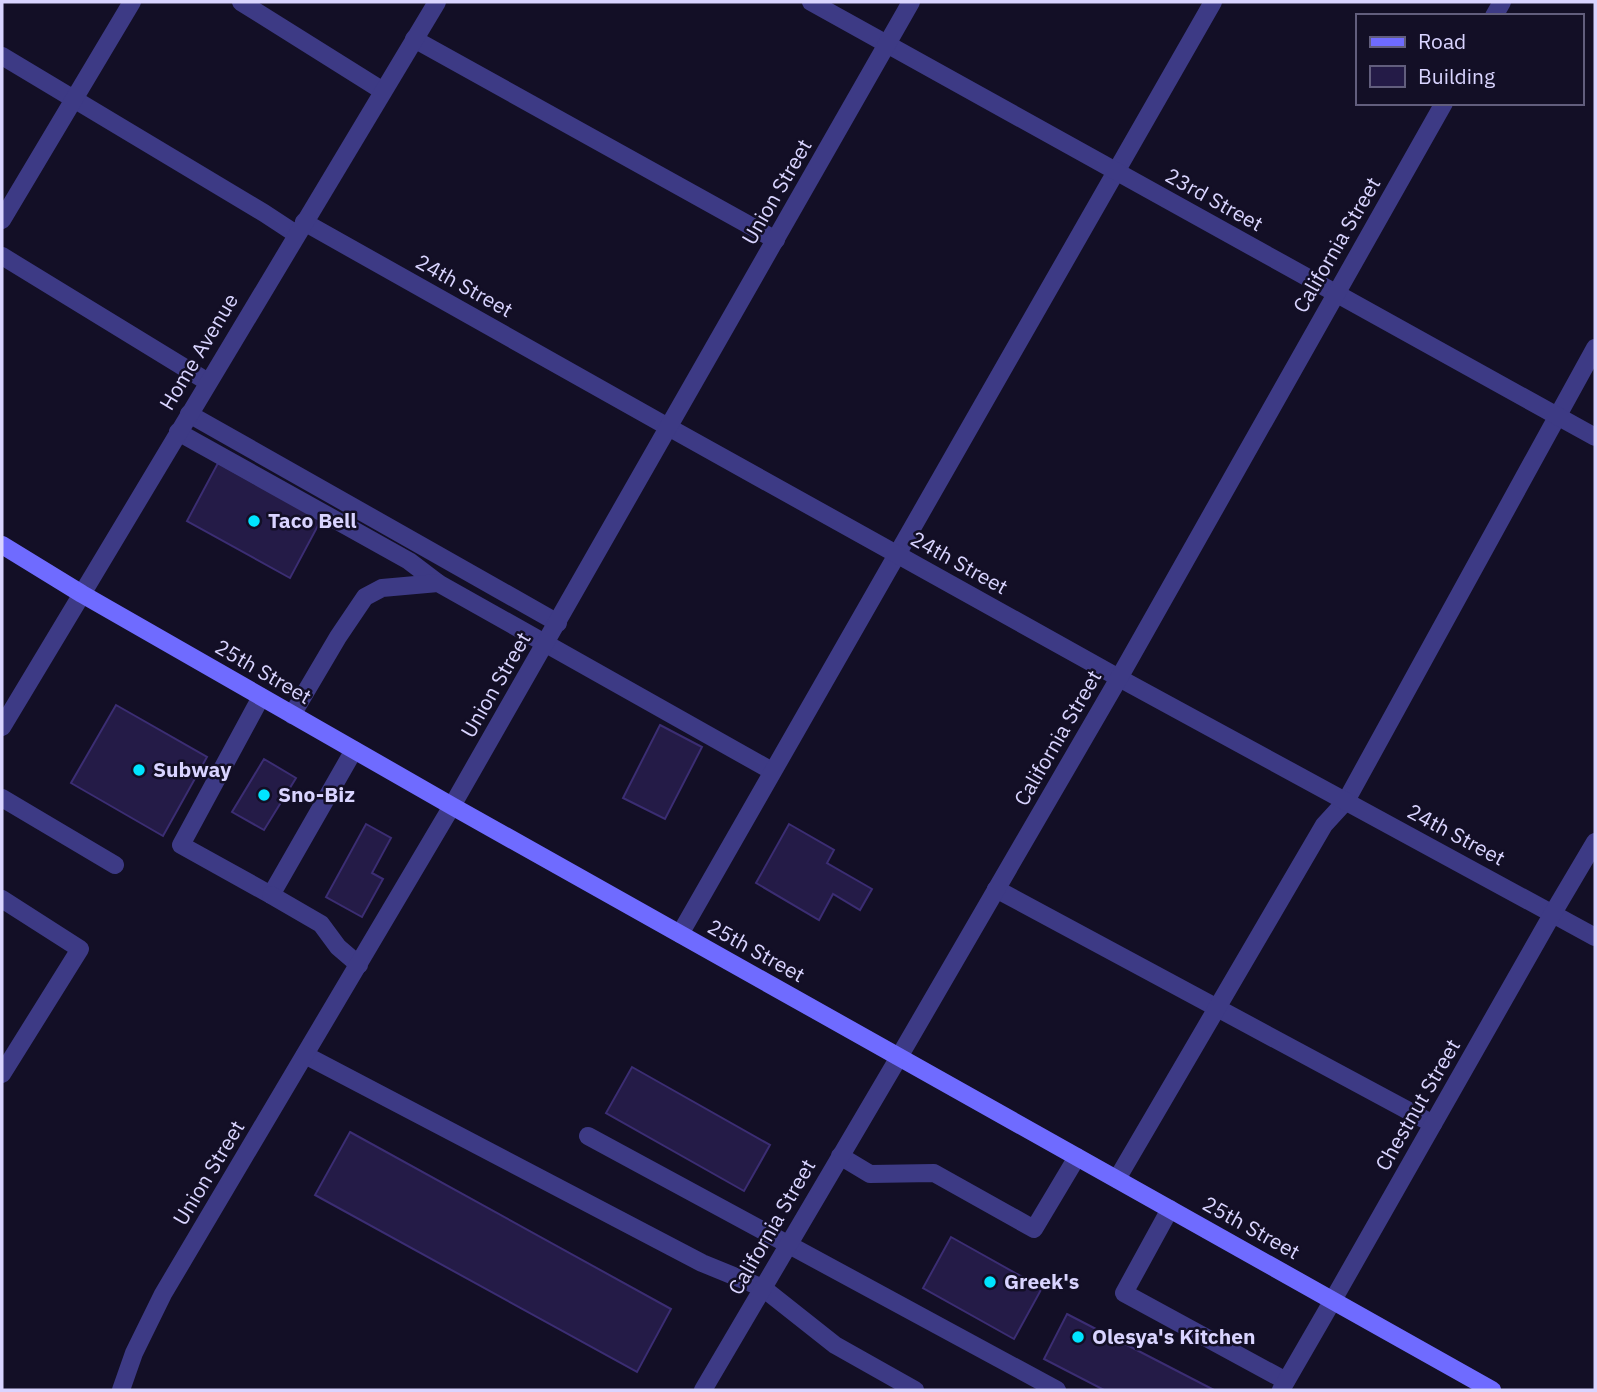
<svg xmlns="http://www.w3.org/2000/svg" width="1597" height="1392" font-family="'IBM Plex Sans',sans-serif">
	<rect width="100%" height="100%" fill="#130f26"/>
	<g fill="#241b47" stroke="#3b2d73" stroke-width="2">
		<polygon points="218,463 321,520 290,578 187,521"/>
		<polygon points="116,705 207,757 163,836 71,783"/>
		<polygon points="660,725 702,747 665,819 623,798"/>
		<polygon points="264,759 296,778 264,830 232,812"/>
		<polygon points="366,824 391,838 372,873 383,879 362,917 326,897"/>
		<polygon points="789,824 834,850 827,863 872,889 860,910 833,894 819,920 756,883"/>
		<polygon points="632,1067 770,1145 744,1191 606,1113"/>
		<polygon points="350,1132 671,1309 637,1372 315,1195"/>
		<polygon points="951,1237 1042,1288 1014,1339 923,1288"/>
		<polygon points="1067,1314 1214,1390 1104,1390 1044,1359"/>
	</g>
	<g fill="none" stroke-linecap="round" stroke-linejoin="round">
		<g stroke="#3d3a85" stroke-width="18">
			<polyline points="241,2 383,91"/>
			<polyline points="414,39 776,240"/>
			<polyline points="2,56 264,213 296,234"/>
			<polyline points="2,220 132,2"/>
			<polyline points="2,256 208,382"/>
			<polyline points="189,414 558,623"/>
			<polyline points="178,432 409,561 438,583"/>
			<polyline points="261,697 181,845 271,895 354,750"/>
			<polyline points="292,715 338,637 365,597 382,588 438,583 772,771"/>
			<polyline points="2,798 115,865"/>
			<polyline points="996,889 1433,1124"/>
			<polyline points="271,895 321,924 338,947 359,965"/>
			<polyline points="2,899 80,949 2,1074"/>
			<polyline points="680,934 1213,2"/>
			<polyline points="305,1055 702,1263 763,1288 835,1345 915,1390"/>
			<polyline points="588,1136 1057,1390"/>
			<polyline points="840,1156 870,1174 934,1173 1034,1229 1077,1157"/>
			<polyline points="1117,1179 1324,825 1346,801 1595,348"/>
			<polyline points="1170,1209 1124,1293 1286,1381"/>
		</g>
		<g stroke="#3d3a85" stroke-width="18">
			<polyline points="811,2 1595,437"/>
			<polyline points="304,222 670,428 1119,678 1595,937"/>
			<polyline points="82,594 437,2"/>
			<polyline points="121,1390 134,1353 163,1294 452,806 911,2"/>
			<polyline points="703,1390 899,1057"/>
			<polyline points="1281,1390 1333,1300"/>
		</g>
		<g stroke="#3d3a85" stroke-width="18">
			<polyline points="1494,16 1502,2"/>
			<polyline points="2,727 82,594"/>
			<polyline points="899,1057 1119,678 1444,103"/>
			<polyline points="1333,1300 1553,913 1595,842"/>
		</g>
		<polyline stroke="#6f6bff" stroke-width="18" points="2,545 82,594 452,806 1492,1390"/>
	</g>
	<g fill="#00e5ff" stroke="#130f26" stroke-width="2.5">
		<circle cx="254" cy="521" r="7"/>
		<circle cx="139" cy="770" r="7"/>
		<circle cx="264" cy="795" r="7"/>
		<circle cx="990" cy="1282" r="7"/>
		<circle cx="1078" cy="1337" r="7"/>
	</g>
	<g text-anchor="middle" stroke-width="5" stroke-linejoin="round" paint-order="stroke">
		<g font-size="21" fill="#d9d4ff" stroke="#130f26">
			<text transform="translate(777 192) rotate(-60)" y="7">Union Street</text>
			<text transform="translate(1214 200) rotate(29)" y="7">23rd Street</text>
			<text transform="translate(1337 245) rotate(-60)" y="7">California Street</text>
			<text transform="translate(464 286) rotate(29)" y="7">24th Street</text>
			<text transform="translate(199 352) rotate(-59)" y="7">Home Avenue</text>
			<text transform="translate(959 563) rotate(29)" y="7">24th Street</text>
			<text transform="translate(263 672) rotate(30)" y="7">25th Street</text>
			<text transform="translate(496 685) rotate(-60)" y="7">Union Street</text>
			<text transform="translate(1058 738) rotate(-60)" y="7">California Street</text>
			<text transform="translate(1456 835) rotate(28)" y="7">24th Street</text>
			<text transform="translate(756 951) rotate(29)" y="7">25th Street</text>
			<text transform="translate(1418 1105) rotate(-60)" y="7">Chestnut Street</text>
			<text transform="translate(209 1173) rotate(-59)" y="7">Union Street</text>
			<text transform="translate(772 1227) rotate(-60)" y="7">California Street</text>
			<text transform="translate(1251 1228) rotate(29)" y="7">25th Street</text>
		</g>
		<g font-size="21" font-weight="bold" fill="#d9d4ff" stroke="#130f26" text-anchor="start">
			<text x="268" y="528">Taco Bell</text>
			<text x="153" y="777">Subway</text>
			<text x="278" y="802">Sno-Biz</text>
			<text x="1004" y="1289">Greek's</text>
			<text x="1092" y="1344">Olesya's Kitchen</text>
		</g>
	</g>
	<rect width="1597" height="1392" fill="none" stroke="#d9d4ff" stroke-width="7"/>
	<rect x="1356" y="14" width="228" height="91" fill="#130f26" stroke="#625e7d" stroke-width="2"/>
	<rect x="1370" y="37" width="35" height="10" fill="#6f6bff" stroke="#625e7d" stroke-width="2"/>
	<text x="1418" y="49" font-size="21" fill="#d9d4ff">Road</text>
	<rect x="1370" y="66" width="35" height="21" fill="#241b47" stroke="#625e7d" stroke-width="2"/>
	<text x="1418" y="84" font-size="21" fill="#d9d4ff">Building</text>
</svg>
